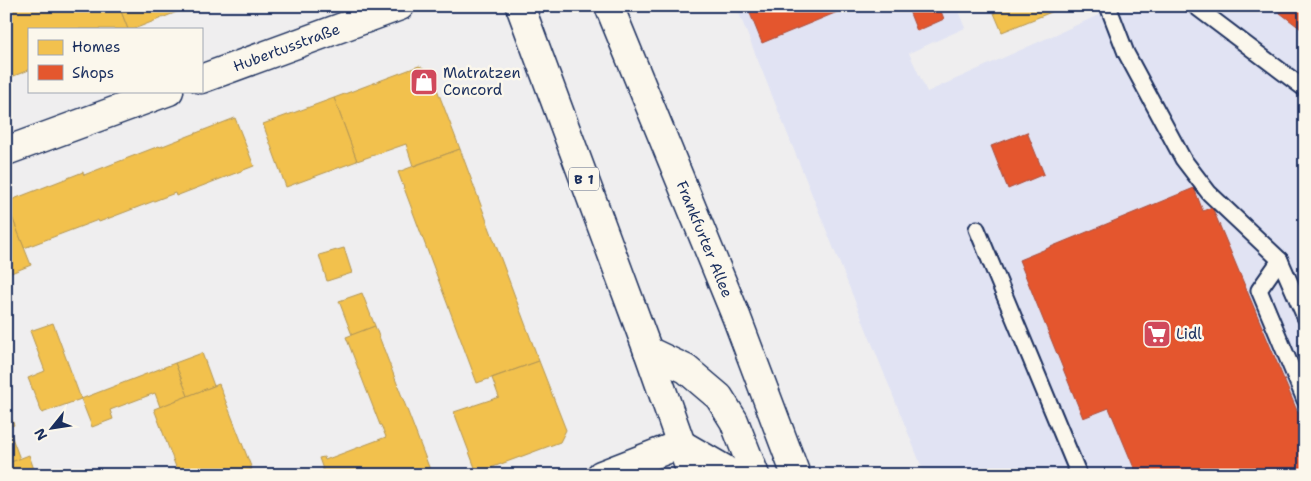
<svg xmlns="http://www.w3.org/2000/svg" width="1311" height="481" font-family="'Shantell Sans',sans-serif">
	<rect width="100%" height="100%" fill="#efeeef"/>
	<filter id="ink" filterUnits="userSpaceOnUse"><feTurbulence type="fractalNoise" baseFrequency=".02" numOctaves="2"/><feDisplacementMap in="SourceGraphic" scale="10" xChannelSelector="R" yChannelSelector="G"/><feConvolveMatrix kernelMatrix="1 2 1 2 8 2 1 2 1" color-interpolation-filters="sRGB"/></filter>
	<g filter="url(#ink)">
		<polygon fill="#e1e3f3" points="736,6 956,6 965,28 909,53 927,92 1119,6 1305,6 1305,475 925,475"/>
		<g fill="#f2c14e" stroke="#b29553">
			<polygon points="15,6 119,6 128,29 29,29 29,70 6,79 6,10"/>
			<polygon points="119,6 192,6 134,29 128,29"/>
			<polygon points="991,6 1066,6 1002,32"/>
			<polygon points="419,66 430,71 460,149 413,166 406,144 357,161 334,98"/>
			<polygon points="334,98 357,161 286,187 263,124"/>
			<polygon points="235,118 254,166 176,196 175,193 99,222 98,220 24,248 6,202 83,172 84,175 159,146 160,147"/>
			<polygon points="460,149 539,361 477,383 398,172"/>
			<polygon points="6,202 31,265 6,275"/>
			<polygon points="344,248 352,273 327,281 319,255"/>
			<polygon points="362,293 375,326 352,335 339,301"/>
			<polygon points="53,323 81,399 42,413 28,378 45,371 30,331"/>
			<polygon points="375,326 432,475 325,475 319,458 324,457 325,460 386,437 381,425 380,425 346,337"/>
			<polygon points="202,353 214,386 188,396 175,363"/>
			<polygon points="539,361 566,430 560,442 477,473 454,412 499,397 492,378"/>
			<polygon points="175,363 188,396 160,407 155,393 110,410 113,419 92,427 81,399"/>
			<polygon points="219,384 252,469 237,475 179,475 154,409"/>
			<polygon points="6,406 14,425 6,428"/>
			<polygon points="8,427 20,459 6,464 6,428"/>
			<polygon points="29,455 36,475 6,475 6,464"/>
		</g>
		<g fill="#e4572e" stroke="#a84b3c">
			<polygon points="747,6 852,6 762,43"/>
			<polygon points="907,6 939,6 944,19 917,31"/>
			<polygon points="1271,6 1305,6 1305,32"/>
			<polygon points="1027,132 1044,174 1008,189 991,146"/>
			<polygon points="1194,188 1203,211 1212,207 1298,413 1305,410 1305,475 1137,475 1109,408 1083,418 1019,260"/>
		</g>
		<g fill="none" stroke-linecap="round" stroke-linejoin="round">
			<defs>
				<g id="service">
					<polyline points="1108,6 1126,53 1183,159 1209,193 1280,260 1305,317"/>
					<polyline points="1195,6 1305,89"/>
					<polyline points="977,229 1079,475"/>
					<polyline points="1280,260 1259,290 1305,400"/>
				</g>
				<g id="minor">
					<path id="s1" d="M201,79L400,6"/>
					<polyline points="6,151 169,91"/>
				</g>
				<polyline id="tertiary" points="601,475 681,444"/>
				<g id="primary">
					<polyline points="520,6 648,351 692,475"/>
					<path id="s2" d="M609,6L736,316L796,475"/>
					<polyline points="648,351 686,369 719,397 734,421 755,475"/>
					<polyline points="681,444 724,469 727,475"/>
				</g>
			</defs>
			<use href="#service" stroke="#1b2f5e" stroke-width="19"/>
			<use href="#minor" stroke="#1b2f5e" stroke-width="31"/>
			<use href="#tertiary" stroke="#1b2f5e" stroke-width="31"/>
			<use href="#primary" stroke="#1b2f5e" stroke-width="31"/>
			<use href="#service" stroke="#fbf7ec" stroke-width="15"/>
			<use href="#minor" stroke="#fbf7ec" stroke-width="28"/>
			<use href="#tertiary" stroke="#fbf7ec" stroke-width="28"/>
			<use href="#primary" stroke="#fbf7ec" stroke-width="28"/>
		</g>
	</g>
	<defs>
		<symbol id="shop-square" viewBox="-11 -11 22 22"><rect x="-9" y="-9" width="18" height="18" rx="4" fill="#d1495b" stroke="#fbf7ec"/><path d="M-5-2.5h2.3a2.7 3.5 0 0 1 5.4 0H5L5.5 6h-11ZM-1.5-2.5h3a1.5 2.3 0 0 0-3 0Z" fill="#fff"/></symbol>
		<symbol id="supermarket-square" viewBox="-11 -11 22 22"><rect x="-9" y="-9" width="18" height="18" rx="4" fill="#d1495b" stroke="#fbf7ec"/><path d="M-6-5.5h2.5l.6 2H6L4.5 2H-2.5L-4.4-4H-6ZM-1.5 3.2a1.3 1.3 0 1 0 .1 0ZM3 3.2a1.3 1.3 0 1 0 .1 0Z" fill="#fff"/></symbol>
	</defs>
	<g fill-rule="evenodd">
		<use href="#shop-square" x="408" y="66" width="32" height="32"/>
		<use href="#supermarket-square" x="1141" y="318" width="32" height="32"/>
	</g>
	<g text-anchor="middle" stroke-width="5" stroke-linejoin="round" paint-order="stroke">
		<rect fill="#fbf7ec" stroke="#5e6b89" stroke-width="1" x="569" y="167.5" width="30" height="23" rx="4"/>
		<g font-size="14" font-weight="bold" fill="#1b2f5e">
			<text x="584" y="184">B 1</text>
		</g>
		<g font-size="15" fill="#1b2f5e" stroke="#fbf7ec">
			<text dy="5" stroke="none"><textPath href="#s1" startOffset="91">Hubertusstraße</textPath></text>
			<text dy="5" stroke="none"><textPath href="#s2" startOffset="252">Frankfurter Allee</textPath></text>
		</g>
		<g font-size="15" fill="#1b2f5e" stroke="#fbf7ec" text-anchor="start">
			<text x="443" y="78">Matratzen<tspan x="443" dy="17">Concord</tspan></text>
			<text x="1176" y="339">Lidl</text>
		</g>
	</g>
	<rect width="1311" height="481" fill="none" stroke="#fbf7ec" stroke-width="25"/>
	<rect x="12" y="12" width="1286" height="456" fill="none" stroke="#1b2f5e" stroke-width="2" filter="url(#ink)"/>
	<rect x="28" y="28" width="175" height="65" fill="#fbf7ec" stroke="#a1a7b3"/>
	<rect x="38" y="40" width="25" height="15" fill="#f2c14e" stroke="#a1a7b3"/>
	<text x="72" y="52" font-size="15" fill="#1b2f5e">Homes</text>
	<rect x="38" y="65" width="25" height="15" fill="#e4572e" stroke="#a1a7b3"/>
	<text x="72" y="78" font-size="15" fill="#1b2f5e">Shops</text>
	<g transform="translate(52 428) rotate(240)" stroke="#fbf7ec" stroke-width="4" paint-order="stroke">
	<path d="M0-4L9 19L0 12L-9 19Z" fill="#1b2f5e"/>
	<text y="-8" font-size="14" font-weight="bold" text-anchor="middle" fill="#1b2f5e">N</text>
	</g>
</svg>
